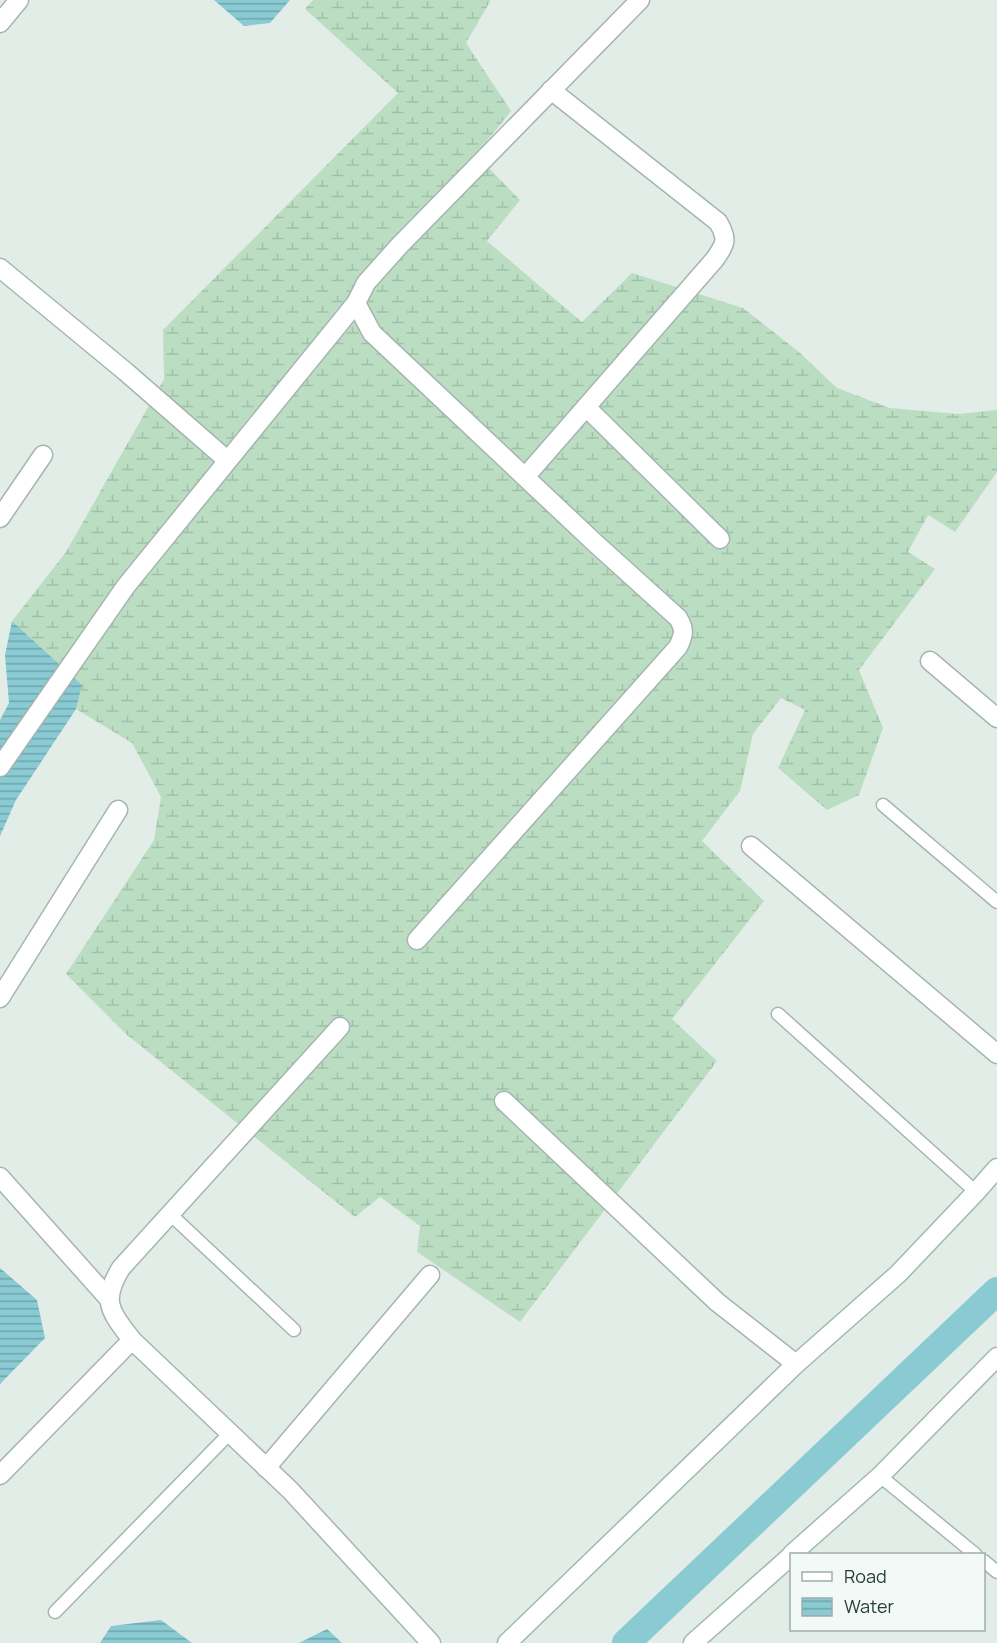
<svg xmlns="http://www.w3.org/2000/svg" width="997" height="1643" font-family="Manrope,sans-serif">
	<defs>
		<pattern id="wetland-marsh" width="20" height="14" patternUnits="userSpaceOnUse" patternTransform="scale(1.5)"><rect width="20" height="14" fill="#bbdec3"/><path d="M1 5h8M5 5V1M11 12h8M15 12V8" fill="none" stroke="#a0c0a8"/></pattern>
		<pattern id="water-rules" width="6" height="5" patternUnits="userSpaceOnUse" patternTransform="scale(1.5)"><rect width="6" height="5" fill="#8acad3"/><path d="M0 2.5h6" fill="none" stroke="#70a5ac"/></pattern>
	</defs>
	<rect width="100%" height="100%" fill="#e3ede8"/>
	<polygon fill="url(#wetland-marsh)" points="313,0 491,0 466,43 511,111 476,155 520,200 487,241 582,322 632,273 743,308 799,352 837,388 890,408 958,414 997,410 997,472 955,532 928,515 908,552 935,569 859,670 883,728 859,795 827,810 778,768 805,710 781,698 753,734 740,791 702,841 764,901 672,1019 717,1061 520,1322 417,1252 420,1226 380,1197 355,1217 127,1035 66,974 154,840 161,797 132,743 76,709 82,685 12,621 66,552 164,379 163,330 398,93 305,9"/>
	<g fill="url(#water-rules)">
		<polygon points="214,0 290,0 270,23 244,26"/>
		<polygon points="12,621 82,685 76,709 16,800 0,836 0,720 9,703 5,655"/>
		<polygon points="0,1268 37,1300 45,1338 0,1384"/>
		<polygon points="161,1620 192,1643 100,1643 111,1626"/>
		<polygon points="327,1629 342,1643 299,1643"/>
	</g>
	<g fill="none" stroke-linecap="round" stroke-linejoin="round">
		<polyline stroke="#8acad3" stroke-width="28" points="626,1643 997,1291"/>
		<defs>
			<g id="lane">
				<polyline points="883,805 997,902"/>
				<polyline points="778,1014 976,1192"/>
				<polyline points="170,1214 294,1330"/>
				<polyline points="880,1476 975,1554"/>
				<polyline points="984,1561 997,1572"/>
				<polyline points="55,1612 230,1433"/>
			</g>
			<g id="street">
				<polyline points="0,23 19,0"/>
				<polyline points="0,268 126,372 227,460"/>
				<polyline points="586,407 720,539"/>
				<path d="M525,477L715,259C726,243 728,239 718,222L551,90"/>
				<polyline points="0,518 43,455"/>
				<polyline points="930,661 997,718"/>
				<polyline points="0,767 126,586 356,303"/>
				<polyline points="751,846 997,1054"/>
				<path d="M417,940L678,647C684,635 685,629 678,618L594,542L372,333L356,303L366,283L399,246L640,0"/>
				<polyline points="0,998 118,810"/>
				<path d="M340,1027L121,1268C100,1302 111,1312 132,1340L290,1490L431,1643"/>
				<polyline points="504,1101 717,1302 796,1364"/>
				<polyline points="0,1177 109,1299"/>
				<polyline points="266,1468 430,1275"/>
				<polyline points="0,1475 132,1340"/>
			</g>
			<g id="secondary">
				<polyline points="792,1554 880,1476 997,1357"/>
				<polyline points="507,1643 796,1364 898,1274 976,1192 997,1168"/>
				<polyline points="693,1643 792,1555"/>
			</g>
		</defs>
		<use href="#lane" stroke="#a5b5af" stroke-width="15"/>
		<use href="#street" stroke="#a5b5af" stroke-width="21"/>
		<use href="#secondary" stroke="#a1b9af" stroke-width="21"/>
		<use href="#lane" stroke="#fff" stroke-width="12"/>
		<use href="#street" stroke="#fff" stroke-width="18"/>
		<use href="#secondary" stroke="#fff" stroke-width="18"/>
	</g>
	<rect x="790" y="1553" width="195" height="78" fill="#f3f9f6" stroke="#9faea9" stroke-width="1.5"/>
	<rect x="802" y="1572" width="30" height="9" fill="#ffffff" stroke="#9faea9" stroke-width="1.5"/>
	<text x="844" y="1583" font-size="18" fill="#223e36">Road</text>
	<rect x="802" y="1598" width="30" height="18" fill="url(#water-rules)" stroke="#9faea9" stroke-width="1.5"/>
	<text x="844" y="1613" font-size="18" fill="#223e36">Water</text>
</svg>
